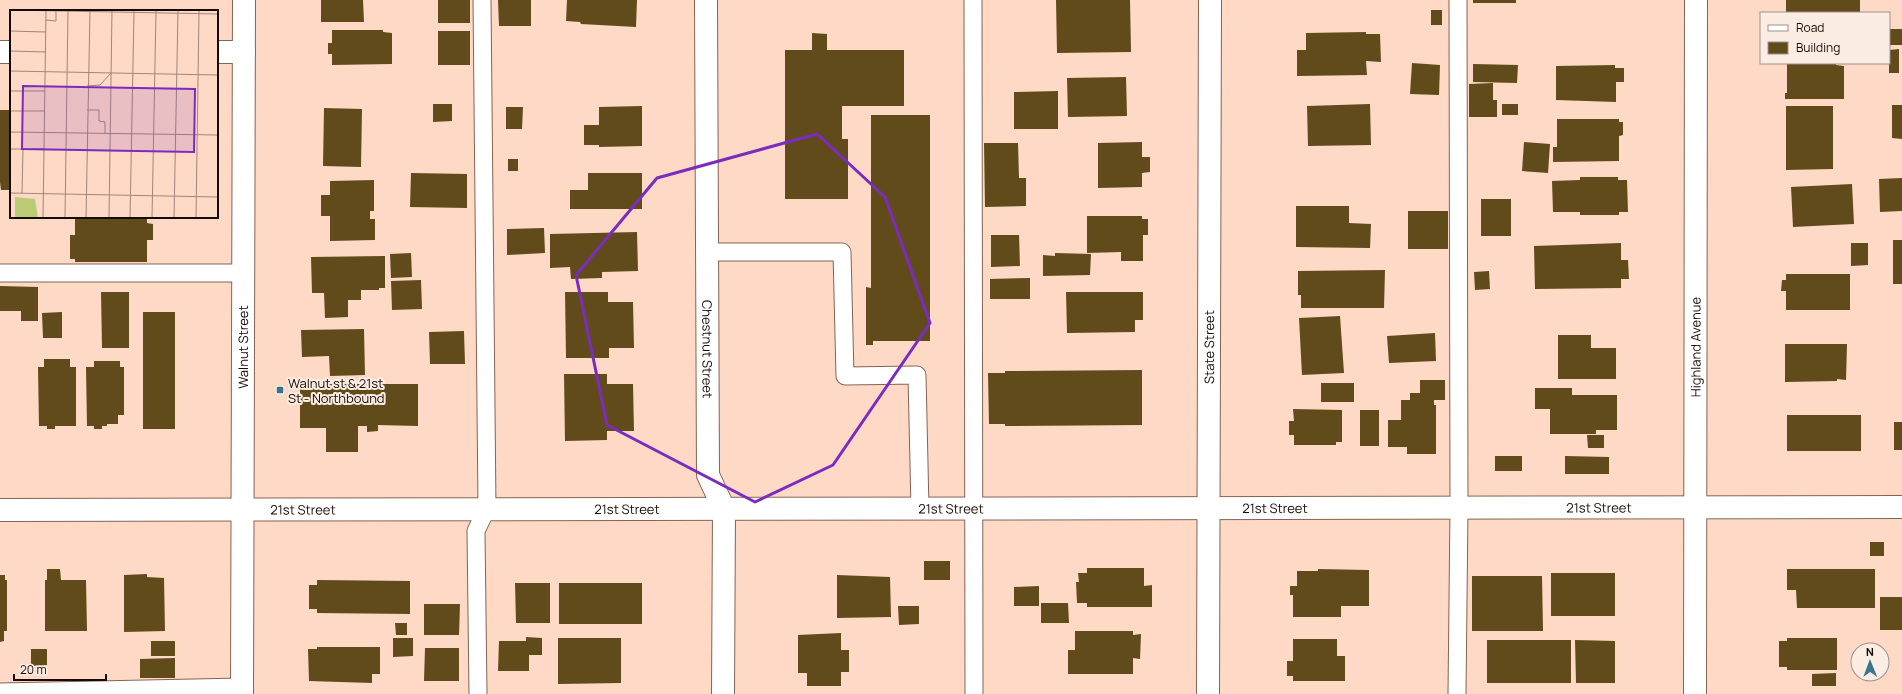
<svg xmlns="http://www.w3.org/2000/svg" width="1902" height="694" font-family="Manrope,sans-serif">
	<rect width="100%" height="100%" fill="#fed9c6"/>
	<g fill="#614b1a">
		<polygon points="321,0 363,0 364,22 321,22"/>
		<rect x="438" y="0" width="32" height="23"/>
		<polygon points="498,0 531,0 531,26 499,26"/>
		<polygon points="567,0 637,0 636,27 581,24 580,22 566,21"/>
		<polygon points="1056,0 1130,0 1131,52 1057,53"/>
		<rect x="1473" y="0" width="43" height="3"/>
		<rect x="1786" y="0" width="74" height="13"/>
		<rect x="1431" y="10" width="11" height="15"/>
		<rect x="1889" y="29" width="13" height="16"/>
		<polygon points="332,30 383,30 383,32 392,33 392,64 332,65 332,54 328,54 328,43 332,43"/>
		<rect x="438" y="31" width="32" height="34"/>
		<polygon points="1366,32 1366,34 1380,34 1381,62 1366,61 1367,75 1297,76 1297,50 1306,50 1306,33"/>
		<polygon points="812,33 827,34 827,50 904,50 904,106 842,106 842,139 848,139 848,199 785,199 785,50 812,50"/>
		<polygon points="1899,49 1899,73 1889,73 1889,50"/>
		<polygon points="1412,63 1440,65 1439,95 1410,94"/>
		<polygon points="1836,63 1836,65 1844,66 1844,99 1785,99 1785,93 1787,93 1787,64"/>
		<polygon points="1473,64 1518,65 1517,83 1473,82"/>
		<polygon points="1615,65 1615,68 1624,68 1624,82 1616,82 1616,102 1556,100 1556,66"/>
		<polygon points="1126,77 1127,116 1068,117 1067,78"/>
		<polygon points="1493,83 1493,100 1497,100 1497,117 1469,117 1469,84"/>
		<polygon points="1058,91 1058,129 1014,129 1014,92"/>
		<polygon points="433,104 452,104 452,121 433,122"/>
		<polygon points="1370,104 1371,145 1308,146 1307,106"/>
		<rect x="1502" y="104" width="16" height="11"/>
		<polygon points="1892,105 1902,105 1902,139 1892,138"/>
		<polygon points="642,106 642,146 599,147 599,145 584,145 584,125 599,125 599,107"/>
		<polygon points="1786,106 1833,106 1833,169 1786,170"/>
		<polygon points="506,107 523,107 522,129 506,129"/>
		<polygon points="324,108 362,109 361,167 323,166"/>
		<polygon points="0,110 11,110 11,190 1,190 0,182"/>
		<polygon points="871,115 930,115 930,341 873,341 873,345 866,345 866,287 871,288"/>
		<polygon points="1557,119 1619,119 1619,122 1623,122 1623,135 1619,136 1619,161 1553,162 1553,147 1557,147"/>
		<polygon points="1142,142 1142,157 1150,157 1150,172 1142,173 1142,187 1098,188 1098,143"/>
		<polygon points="1524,142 1550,144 1548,173 1522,171"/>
		<polygon points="984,143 1018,143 1019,178 1026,178 1026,206 985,207"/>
		<rect x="508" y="159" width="10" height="12"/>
		<polygon points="411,173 467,174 467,208 410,207"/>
		<polygon points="588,173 642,173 642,209 570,209 570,190 588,190"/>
		<polygon points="1580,177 1618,177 1618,180 1627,180 1628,212 1619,212 1619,215 1580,215 1580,212 1553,212 1552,181 1580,180"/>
		<polygon points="1902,178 1902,211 1880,212 1879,179"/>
		<polygon points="374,180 374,211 370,211 370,219 375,219 375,240 330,241 330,216 321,216 321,195 330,195 330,181"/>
		<polygon points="1852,184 1854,224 1793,227 1791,187"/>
		<rect x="1481" y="199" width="30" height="37"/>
		<polygon points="1296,206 1349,206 1349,223 1371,224 1370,248 1296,247"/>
		<rect x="1408" y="211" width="40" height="38"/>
		<polygon points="1087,216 1142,216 1142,219 1148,219 1148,235 1143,235 1143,261 1121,261 1121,252 1087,253"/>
		<polygon points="75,217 147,217 147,223 153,224 153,240 147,240 147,262 75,262 75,259 70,259 70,235 75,235"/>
		<polygon points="544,228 545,253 507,255 507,229"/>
		<polygon points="637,232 638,271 602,272 602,278 571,279 570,267 550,268 550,234"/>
		<polygon points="991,235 1019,235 1020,266 991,267"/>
		<rect x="1893" y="240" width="9" height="44"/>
		<polygon points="1621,243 1621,260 1628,260 1629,279 1621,279 1621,288 1535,289 1534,246"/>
		<polygon points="1851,243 1868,243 1868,265 1851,266"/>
		<polygon points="411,253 412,277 391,278 390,254"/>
		<polygon points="1055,253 1091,254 1090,275 1043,276 1043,255 1055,256"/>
		<polygon points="385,256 385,288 379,288 379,290 361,290 361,300 348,300 348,317 325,318 324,293 312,293 311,257"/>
		<polygon points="1385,270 1384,308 1301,308 1301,295 1298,295 1298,271"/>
		<polygon points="1489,271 1490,289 1475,290 1474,272"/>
		<polygon points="1786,274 1850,274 1850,310 1786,310 1786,291 1781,291 1782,280 1786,280"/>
		<polygon points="1030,278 1030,299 990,299 990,279"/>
		<polygon points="421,280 422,309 392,310 391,281"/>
		<polygon points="0,286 38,287 38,321 21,321 21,311 0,311"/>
		<polygon points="101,292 129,292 129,348 102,348"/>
		<polygon points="565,292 608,292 608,302 633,302 634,348 609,348 609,358 566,358"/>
		<polygon points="1066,292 1143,292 1143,320 1135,320 1135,332 1067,333"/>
		<polygon points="62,312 62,338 43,338 42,313"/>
		<rect x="143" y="312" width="32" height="117"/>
		<polygon points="1340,316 1344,373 1302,375 1299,318"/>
		<polygon points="364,329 365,375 330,376 329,356 302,357 301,330"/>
		<polygon points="464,331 465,364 430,364 429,332"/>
		<polygon points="1435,333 1436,361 1389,363 1387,336"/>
		<polygon points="1558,335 1591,335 1591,348 1616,348 1616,379 1558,379"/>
		<polygon points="1785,344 1847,344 1846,380 1837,379 1837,381 1785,382"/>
		<polygon points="44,359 70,359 70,367 76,367 76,426 55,426 55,429 47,429 47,426 39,426 38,367 44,367"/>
		<polygon points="94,361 120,361 120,367 124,367 124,415 118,415 118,424 107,424 107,426 102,426 102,429 94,429 94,426 87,426 86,367 94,367"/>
		<polygon points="1142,370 1142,425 1005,426 1005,424 989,424 988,373 1005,373 1005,371"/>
		<polygon points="564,374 607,374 607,384 633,384 634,431 607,431 607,440 565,441"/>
		<polygon points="1420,380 1445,380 1445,400 1434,400 1434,405 1436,405 1436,454 1407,454 1407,447 1388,447 1388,420 1401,420 1401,400 1410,400 1410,393 1420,393"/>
		<rect x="1321" y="383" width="33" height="19"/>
		<polygon points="300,384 418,384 418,426 378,425 378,431 367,432 367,426 358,426 358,452 326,452 326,428 300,428"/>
		<polygon points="1535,388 1572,388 1572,395 1617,395 1617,430 1596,430 1596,434 1550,434 1550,409 1535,409"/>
		<polygon points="1293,409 1342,410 1342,442 1336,442 1336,445 1294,445 1294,435 1289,435 1289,421 1294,421"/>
		<rect x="1360" y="410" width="19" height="36"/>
		<rect x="1787" y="415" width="74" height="36"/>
		<rect x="1894" y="422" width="8" height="28"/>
		<polygon points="1587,435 1604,435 1604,448 1588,448"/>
		<rect x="1495" y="456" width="27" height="15"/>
		<polygon points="1565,456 1609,457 1609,474 1565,474"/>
		<rect x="1870" y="542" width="14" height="14"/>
		<rect x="924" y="561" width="26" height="19"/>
		<polygon points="1087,568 1144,568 1144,586 1152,585 1152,607 1087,607 1087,603 1077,603 1076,582 1079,582 1078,573 1087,573"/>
		<polygon points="47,569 60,569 61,580 86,580 87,631 45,631 45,580 47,580"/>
		<polygon points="1318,569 1369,570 1369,606 1341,606 1341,617 1293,617 1293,595 1290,595 1290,586 1297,586 1297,571 1318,571"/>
		<polygon points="1787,569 1875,569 1875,608 1797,608 1796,590 1787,590"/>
		<rect x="1551" y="573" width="64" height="43"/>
		<polygon points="147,574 147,577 164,578 165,631 124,632 124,575"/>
		<polygon points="0,575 5,575 5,580 7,580 7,631 4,631 4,641 0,642"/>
		<polygon points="837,575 890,577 891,617 837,618"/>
		<polygon points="1472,576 1542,576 1543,631 1472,631"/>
		<polygon points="317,580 410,581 410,614 317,613 317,609 309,609 309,585 317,585"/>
		<polygon points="515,583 550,583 550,623 516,623"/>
		<rect x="559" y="583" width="83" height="41"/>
		<polygon points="1039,586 1039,606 1014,606 1014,587"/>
		<rect x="1880" y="597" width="22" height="33"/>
		<polygon points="1041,603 1068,603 1069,623 1041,623"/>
		<polygon points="424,604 460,604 459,635 424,635"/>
		<polygon points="898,606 919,606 919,624 899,625"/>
		<polygon points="395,623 407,623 407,635 396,635"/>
		<polygon points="1075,631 1133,631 1133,635 1141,634 1140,659 1133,658 1133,674 1068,674 1068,650 1075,650"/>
		<polygon points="841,633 841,650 849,650 849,672 841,672 841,686 807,686 807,673 798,673 798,635"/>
		<polygon points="526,637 542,638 542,655 529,655 529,671 498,671 499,641 526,641"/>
		<polygon points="393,638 413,638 413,656 393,657"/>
		<polygon points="558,638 621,638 621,683 558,684"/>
		<polygon points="1787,638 1837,638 1837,670 1787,670 1787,667 1779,667 1779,641 1787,641"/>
		<polygon points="1293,639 1337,639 1337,656 1345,656 1345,681 1293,681 1293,676 1287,676 1287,661 1293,661"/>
		<rect x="1487" y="640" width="84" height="43"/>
		<polygon points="1575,640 1615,641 1615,683 1576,683"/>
		<rect x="151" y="641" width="24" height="15"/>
		<polygon points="317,647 380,647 380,674 372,674 372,683 309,681 308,649 317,649"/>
		<polygon points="425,648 459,648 459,681 424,681"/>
		<polygon points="31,649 47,649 47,665 31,666"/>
		<polygon points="175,658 175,678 140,678 140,659"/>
		<polygon points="1836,673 1836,686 1812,686 1812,674"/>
	</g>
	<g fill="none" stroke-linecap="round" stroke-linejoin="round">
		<defs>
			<g id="service">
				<polyline points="973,0 974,694"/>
				<polyline points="707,252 842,252 845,376 917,375 920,509"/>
				<polyline points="0,273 244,273"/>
				<polyline points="0,692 242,687"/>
				<polyline points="478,694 476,531 487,508 482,0"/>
				<polyline points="1457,694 1459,508 1458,0"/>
			</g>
			<g id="minor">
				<path id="s1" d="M706,0L708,475L724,509L723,694"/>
				<polyline points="0,52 11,52"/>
				<polyline points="217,52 244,52"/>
				<path id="s2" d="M0,510L1902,507"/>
				<path id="s3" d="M1208,694L1210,0"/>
				<path id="s4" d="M1695,694L1696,0"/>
			</g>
			<g id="secondary">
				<path id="s5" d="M242,694L244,0"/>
			</g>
		</defs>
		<use href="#service" stroke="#856453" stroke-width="19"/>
		<use href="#minor" stroke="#856453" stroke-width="24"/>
		<use href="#secondary" stroke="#856453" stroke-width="24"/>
		<use href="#service" stroke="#fff" stroke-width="17"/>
		<use href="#minor" stroke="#fff" stroke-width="22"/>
		<use href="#secondary" stroke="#fff" stroke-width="22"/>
	</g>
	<path fill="none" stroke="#7b2cbf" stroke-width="3" stroke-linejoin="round" d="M817,134L885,197L930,323L833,465L755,502L607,425L576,275L657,178Z"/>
	<rect fill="#38768b" stroke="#fbece4" stroke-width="1.5" x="276" y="386" width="8" height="8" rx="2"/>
	<g text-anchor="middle" stroke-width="4" stroke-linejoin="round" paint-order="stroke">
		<g font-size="13" fill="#160a05" stroke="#fbece4">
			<text dy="5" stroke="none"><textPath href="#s5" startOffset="347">Walnut Street</textPath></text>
			<text dy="5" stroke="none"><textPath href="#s3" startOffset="347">State Street</textPath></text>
			<text dy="5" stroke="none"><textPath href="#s4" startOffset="347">Highland Avenue</textPath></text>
			<text dy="5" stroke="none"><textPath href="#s1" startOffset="349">Chestnut Street</textPath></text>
			<text dy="5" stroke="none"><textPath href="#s2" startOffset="627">21st Street</textPath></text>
			<text dy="5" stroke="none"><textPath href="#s2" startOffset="1275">21st Street</textPath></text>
			<text dy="5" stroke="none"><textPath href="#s2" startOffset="1599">21st Street</textPath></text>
			<text dy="5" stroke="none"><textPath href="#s2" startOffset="303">21st Street</textPath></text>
			<text dy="5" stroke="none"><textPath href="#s2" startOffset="951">21st Street</textPath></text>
		</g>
		<g font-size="13" fill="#160a05" stroke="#fbece4" text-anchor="start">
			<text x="288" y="388">Walnut st &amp; 21st<tspan x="288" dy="15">St - Northbound</tspan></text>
		</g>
	</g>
	<g transform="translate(10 10)">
		<rect width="208" height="208" fill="#fed9c6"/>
		<path d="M5,187L25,189L28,208H5Z" fill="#bacc73"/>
		<path fill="none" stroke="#a18679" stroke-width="1" d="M0,0L208,4M36,10L46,11V1M0,21L36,22M0,41L36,42M0,61L208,65M77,76L90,75L101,63M0,81H35M77,100H89V111L95,112V124M0,101H35M0,122L208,125M0,139H34M0,183L208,187M12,183L13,139M33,208L36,0M55,208L58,0M76,208L80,0M99,208L102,0M120,208L124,1M142,208L146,1M164,208L168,0M186,208L189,0"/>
		<path fill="#7b2cbf" fill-opacity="0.15" stroke="#7b2cbf" stroke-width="2" d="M13,76L185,79L184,142L12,139Z"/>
		<rect width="208" height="208" fill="none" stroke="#160a05" stroke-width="2"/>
	</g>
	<rect x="1760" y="12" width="130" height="52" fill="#fbece4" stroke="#9f928b"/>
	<rect x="1768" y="25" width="20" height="6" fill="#ffffff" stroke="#9f928b"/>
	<text x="1796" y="32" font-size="12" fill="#160a05">Road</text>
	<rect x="1768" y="42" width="20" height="12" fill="#614b1a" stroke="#9f928b"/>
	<text x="1796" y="52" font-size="12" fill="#160a05">Building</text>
	<g transform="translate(1870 662) rotate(359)"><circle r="19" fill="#fbece4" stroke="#9f928b"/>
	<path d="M0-3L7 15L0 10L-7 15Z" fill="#38768b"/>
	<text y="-6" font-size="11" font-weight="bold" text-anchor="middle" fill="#160a05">N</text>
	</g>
	<path d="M14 674v6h92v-6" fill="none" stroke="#160a05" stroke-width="2"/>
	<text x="20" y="674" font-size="12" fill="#160a05" stroke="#fbece4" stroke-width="3" paint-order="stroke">20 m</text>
</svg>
